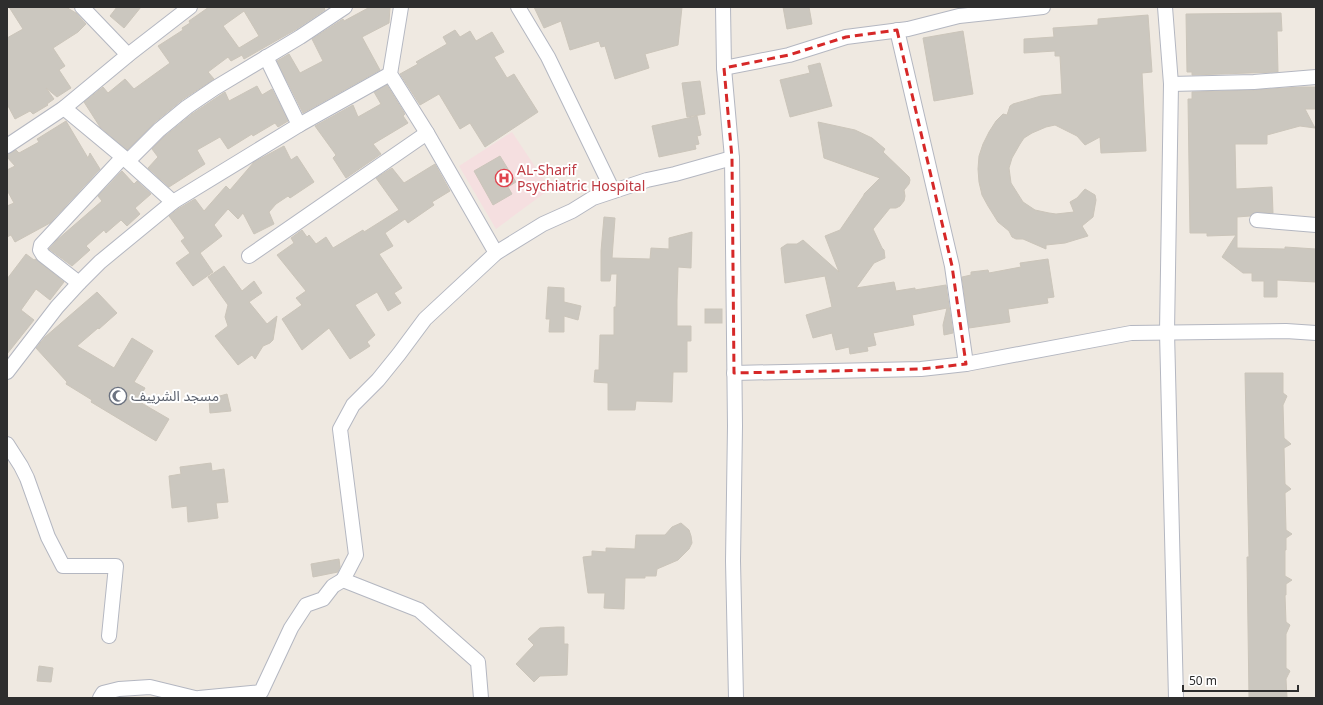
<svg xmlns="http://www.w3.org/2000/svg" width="1323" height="705" font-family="'Noto Sans','Noto Sans Arabic',sans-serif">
	<rect width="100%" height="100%" fill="#efe9e1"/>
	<polygon fill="#f5dfe0" points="512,132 550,189 496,229 459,166"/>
	<g fill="#cbc7bf" stroke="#cbc5ba" fill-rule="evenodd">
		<polygon points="9,7 66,7 76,13 86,24 78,32 53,48 65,66 59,70 71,88 57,97 46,88 54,99 47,104 48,105 33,114 30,111 15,119 7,104 7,38 23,29"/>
		<polygon points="117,7 141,7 124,28 110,16"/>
		<path d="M209,7H324L325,10L295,30L244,59L242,55L231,61L228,57L208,72L214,79L182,100L154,123L127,150L100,127L84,102L103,87L108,93L125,79L134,89L170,63L158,46L183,30L182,28L190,23L189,21ZM244,11L259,36L239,48L223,26Z"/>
		<polygon points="370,7 390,7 389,23 362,37 380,70 303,113 277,61 289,54 300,73 323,61 312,39 343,19 344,21"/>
		<polygon points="534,7 682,7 678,45 645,54 649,68 615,79 605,46 601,47 599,41 570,50 561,21 544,28"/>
		<polygon points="783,7 809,7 812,24 787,29"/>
		<polygon points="1281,13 1282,31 1277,31 1278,72 1192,75 1192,72 1187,72 1186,14"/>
		<polygon points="1148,15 1152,72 1142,73 1146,151 1101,153 1100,137 1085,145 1077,136 1055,125 1046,127 1032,133 1024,138 1020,144 1012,158 1009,168 1011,183 1023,202 1035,210 1049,213 1056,214 1074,212 1070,202 1077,198 1085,189 1095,195 1096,200 1093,217 1082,226 1088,236 1065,243 1046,245 1046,249 1023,239 1016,239 1012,237 1009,231 998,222 988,206 982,195 979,182 978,169 979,156 983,144 989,132 996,121 1003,114 1007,115 1010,106 1013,104 1041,96 1062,94 1060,56 1055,56 1055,51 1024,53 1024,39 1054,37 1053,28 1098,25 1098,19"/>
		<polygon points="455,30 460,37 470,31 476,41 492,32 504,52 494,57 507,78 514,74 538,112 485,147 470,123 460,129 439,94 420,105 400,74 418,64 416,62 447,44 443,37"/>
		<polygon points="963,31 973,94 934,101 923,38"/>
		<polygon points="820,63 832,106 790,117 780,80 810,73 808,66"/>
		<polygon points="700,81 705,114 687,117 682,83"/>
		<polygon points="387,85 405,114 403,116 408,123 373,144 381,154 346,178 333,158 336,155 315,126 353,105 358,117 381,104 374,92"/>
		<polygon points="257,86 262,95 272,89 288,121 278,127 275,123 253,136 252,134 228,149 220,137 197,150 205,164 169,187 148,168 158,157 152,149 165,136 192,114 225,92 229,101"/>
		<polygon points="1301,87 1316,87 1316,109 1305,109 1315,128 1300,126 1267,135 1267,144 1235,144 1236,189 1272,187 1273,213 1257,212 1253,213 1250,216 1237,217 1237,248 1285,249 1285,247 1316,249 1316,282 1277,280 1277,297 1264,297 1264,281 1252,281 1252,273 1243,273 1222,257 1236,235 1207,236 1207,233 1190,233 1188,99 1192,99 1192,92 1254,90"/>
		<polygon points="697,116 701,135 697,136 699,144 695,145 696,149 659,157 652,126"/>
		<polygon points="66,121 88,158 90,153 100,169 50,223 15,242 11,235 7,237 7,206 14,203 7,190 7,170 15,166 7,157 7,155 16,150 19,153 39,142 37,139"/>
		<polygon points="818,122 855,130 872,138 885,149 883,152 909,177 910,180 909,184 904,190 905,196 904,201 900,206 896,208 890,208 873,229 882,248 884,250 885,258 874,263 856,288 894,282 896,291 915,288 915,290 946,285 953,333 944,335 943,325 947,308 912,315 914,325 873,333 876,345 867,347 868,351 850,354 849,347 836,350 832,333 813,338 806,315 832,307 825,276 785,283 781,248 787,244 797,244 803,240 839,272 825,236 840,230 864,195 864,194 880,178 824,158"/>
		<polygon points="284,146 291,160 297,156 314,182 290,198 288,196 276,204 269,212 274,224 254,234 243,213 238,219 228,209 214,225 222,236 200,253 213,272 193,286 176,263 190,253 181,241 185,238 169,216 178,209 195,199 204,211 226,186 230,190 254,162"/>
		<polygon points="500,156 516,182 508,187 512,194 493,205 474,171"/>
		<polygon points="435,164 450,191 432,202 434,205 408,223 405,219 385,233 393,246 379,254 402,288 394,293 401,303 388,311 377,292 355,305 375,335 367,342 370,346 350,359 329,328 302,350 282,319 302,305 296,298 306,291 277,255 294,243 291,238 302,230 307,237 309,235 316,244 326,237 333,248 363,230 364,232 399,210 376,178 392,168 404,183"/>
		<polygon points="122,171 134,184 137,181 151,194 135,208 140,214 127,226 121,220 106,233 104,230 86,246 90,250 72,266 49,249 57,240 102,201 98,196"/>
		<polygon points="604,217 615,218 612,258 650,259 651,248 669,249 669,238 692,232 691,268 678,267 677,300 677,326 691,326 691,341 687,341 687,372 673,372 672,402 636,401 635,410 608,410 608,383 594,382 595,370 599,370 600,335 614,335 614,307 616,307 617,274 611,274 610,281 601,281 601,251"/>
		<polygon points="26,254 34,260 36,259 64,282 50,300 36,289 21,310 34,320 7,354 7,279"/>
		<polygon points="1048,259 1054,297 1047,298 1048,303 1008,309 1010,322 969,328 962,277 971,275 971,272 988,270 989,273 1021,267 1020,263"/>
		<polygon points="224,266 242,291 254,281 262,293 249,302 267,324 277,316 273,340 270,343 263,346 255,359 252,355 238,365 215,336 228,326 225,317 228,305 208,277"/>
		<polygon points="548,287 564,288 564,302 581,306 578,320 564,316 564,332 549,332 550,319 546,319"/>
		<polygon points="97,292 117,313 99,329 98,328 77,346 114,368 132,338 153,351 134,382 145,388 138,401 169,419 156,441 91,402 92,400 66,384 67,382 36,348 45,337"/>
		<rect x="705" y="309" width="17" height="14"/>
		<polygon points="1245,373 1283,373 1283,393 1287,396 1283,405 1284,438 1291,444 1284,448 1285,484 1291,489 1285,493 1286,530 1292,534 1286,538 1286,550 1285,550 1285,576 1292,580 1286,584 1286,595 1285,595 1286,622 1290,625 1286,634 1286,668 1290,671 1286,679 1287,698 1249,698 1247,557 1249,557"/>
		<polygon points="227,394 231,411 210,413 209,399"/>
		<polygon points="211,463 212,471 224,469 228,502 216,503 218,518 188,522 187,506 172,508 169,476 181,474 180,467"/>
		<polygon points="681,523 689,530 691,536 692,543 689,549 678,560 657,569 656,576 645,576 645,578 625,578 624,609 604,608 605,593 588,593 583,557 592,556 592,551 606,552 606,548 635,549 636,535 665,535 672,527"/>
		<polygon points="339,559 340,567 338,572 313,577 311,564"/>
		<polygon points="557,627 564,627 564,644 568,644 567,675 540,676 534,682 516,664 534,645 528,639 540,628"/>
		<polygon points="39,666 53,668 51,682 37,681"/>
	</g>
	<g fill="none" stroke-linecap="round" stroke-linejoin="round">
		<defs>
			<g id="minor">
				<polyline points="82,7 128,55"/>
				<polyline points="401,7 390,74 427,133 496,253"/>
				<polyline points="518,7 548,57 613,191"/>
				<polyline points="723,7 724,68 732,158 735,426 733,561 736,698"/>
				<polyline points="1165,7 1171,84 1167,332 1176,698"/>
				<polyline points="897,30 952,266 966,364"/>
				<polyline points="266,57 299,125"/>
				<polyline points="724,68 789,55 846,37 908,29 959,16 1043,7"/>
				<polyline points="1171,84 1254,82 1316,77"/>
				<polyline points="64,108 123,157 173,202"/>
				<polyline points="7,146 64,108 128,55 190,7"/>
				<polyline points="128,161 159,130 187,107 215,88 300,37 345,7"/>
				<polyline points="1257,220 1316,225"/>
				<polyline points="249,256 427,133"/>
				<polyline points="79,283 43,255 40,250 41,245 123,157"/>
				<polyline points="7,372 57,307 79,283 100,262 173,202 299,125 390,74"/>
				<polyline points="734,373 921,369 966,364 1131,333 1286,331 1316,333"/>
				<polyline points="7,444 21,466 27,478 48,537 63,566 116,566 109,636"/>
				<polyline points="100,698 103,693 119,689 150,687 195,698"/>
				<polyline points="199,698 261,692 291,628 306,605 323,599 333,586 343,580"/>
				<polyline points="481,698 478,662 419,610 343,580 356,555 340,429 353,405 378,380 399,354 425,319 496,253 543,224 572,211 593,198 647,180 675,174 732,158"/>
			</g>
		</defs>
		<use href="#minor" stroke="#b4b7c1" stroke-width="16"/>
		<use href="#minor" stroke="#fff" stroke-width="14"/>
	</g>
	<path fill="none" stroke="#d62828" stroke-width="3" stroke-dasharray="8 5" stroke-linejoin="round" d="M897,30L952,266L966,364L921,369L734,373L732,158L724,68L789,55L846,37Z"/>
	<defs>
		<symbol id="hospital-ring" viewBox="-11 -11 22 22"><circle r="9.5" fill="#fff" stroke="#e0444e" stroke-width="1.5"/><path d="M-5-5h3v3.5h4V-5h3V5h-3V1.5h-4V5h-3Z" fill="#e0444e"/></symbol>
		<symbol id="mosque-ring" viewBox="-11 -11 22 22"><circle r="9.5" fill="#fff" stroke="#6b7280" stroke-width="1.5"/><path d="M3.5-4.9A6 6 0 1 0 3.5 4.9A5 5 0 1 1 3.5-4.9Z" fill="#6b7280"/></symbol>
	</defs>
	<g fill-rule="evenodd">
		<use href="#hospital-ring" x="494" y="168" width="20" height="20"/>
		<use href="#mosque-ring" x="108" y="386" width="20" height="20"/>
	</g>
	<g text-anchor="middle" stroke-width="4" stroke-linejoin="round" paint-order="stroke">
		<g font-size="14" fill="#be3a42" stroke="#fff" text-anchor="start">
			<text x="517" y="175">AL-Sharif<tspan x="517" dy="16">Psychiatric Hospital</tspan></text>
		</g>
		<g font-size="14" fill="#5b616d" stroke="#fff" text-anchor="start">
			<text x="131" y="401">مسجد الشرييف</text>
		</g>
	</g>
	<rect width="1323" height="705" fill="none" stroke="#2e2e2e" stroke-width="16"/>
	<path d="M1183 685v6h115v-6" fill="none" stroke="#2e2e2e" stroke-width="2"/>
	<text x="1189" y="685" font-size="12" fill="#2e2e2e" stroke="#ffffff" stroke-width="3" paint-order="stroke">50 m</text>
</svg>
